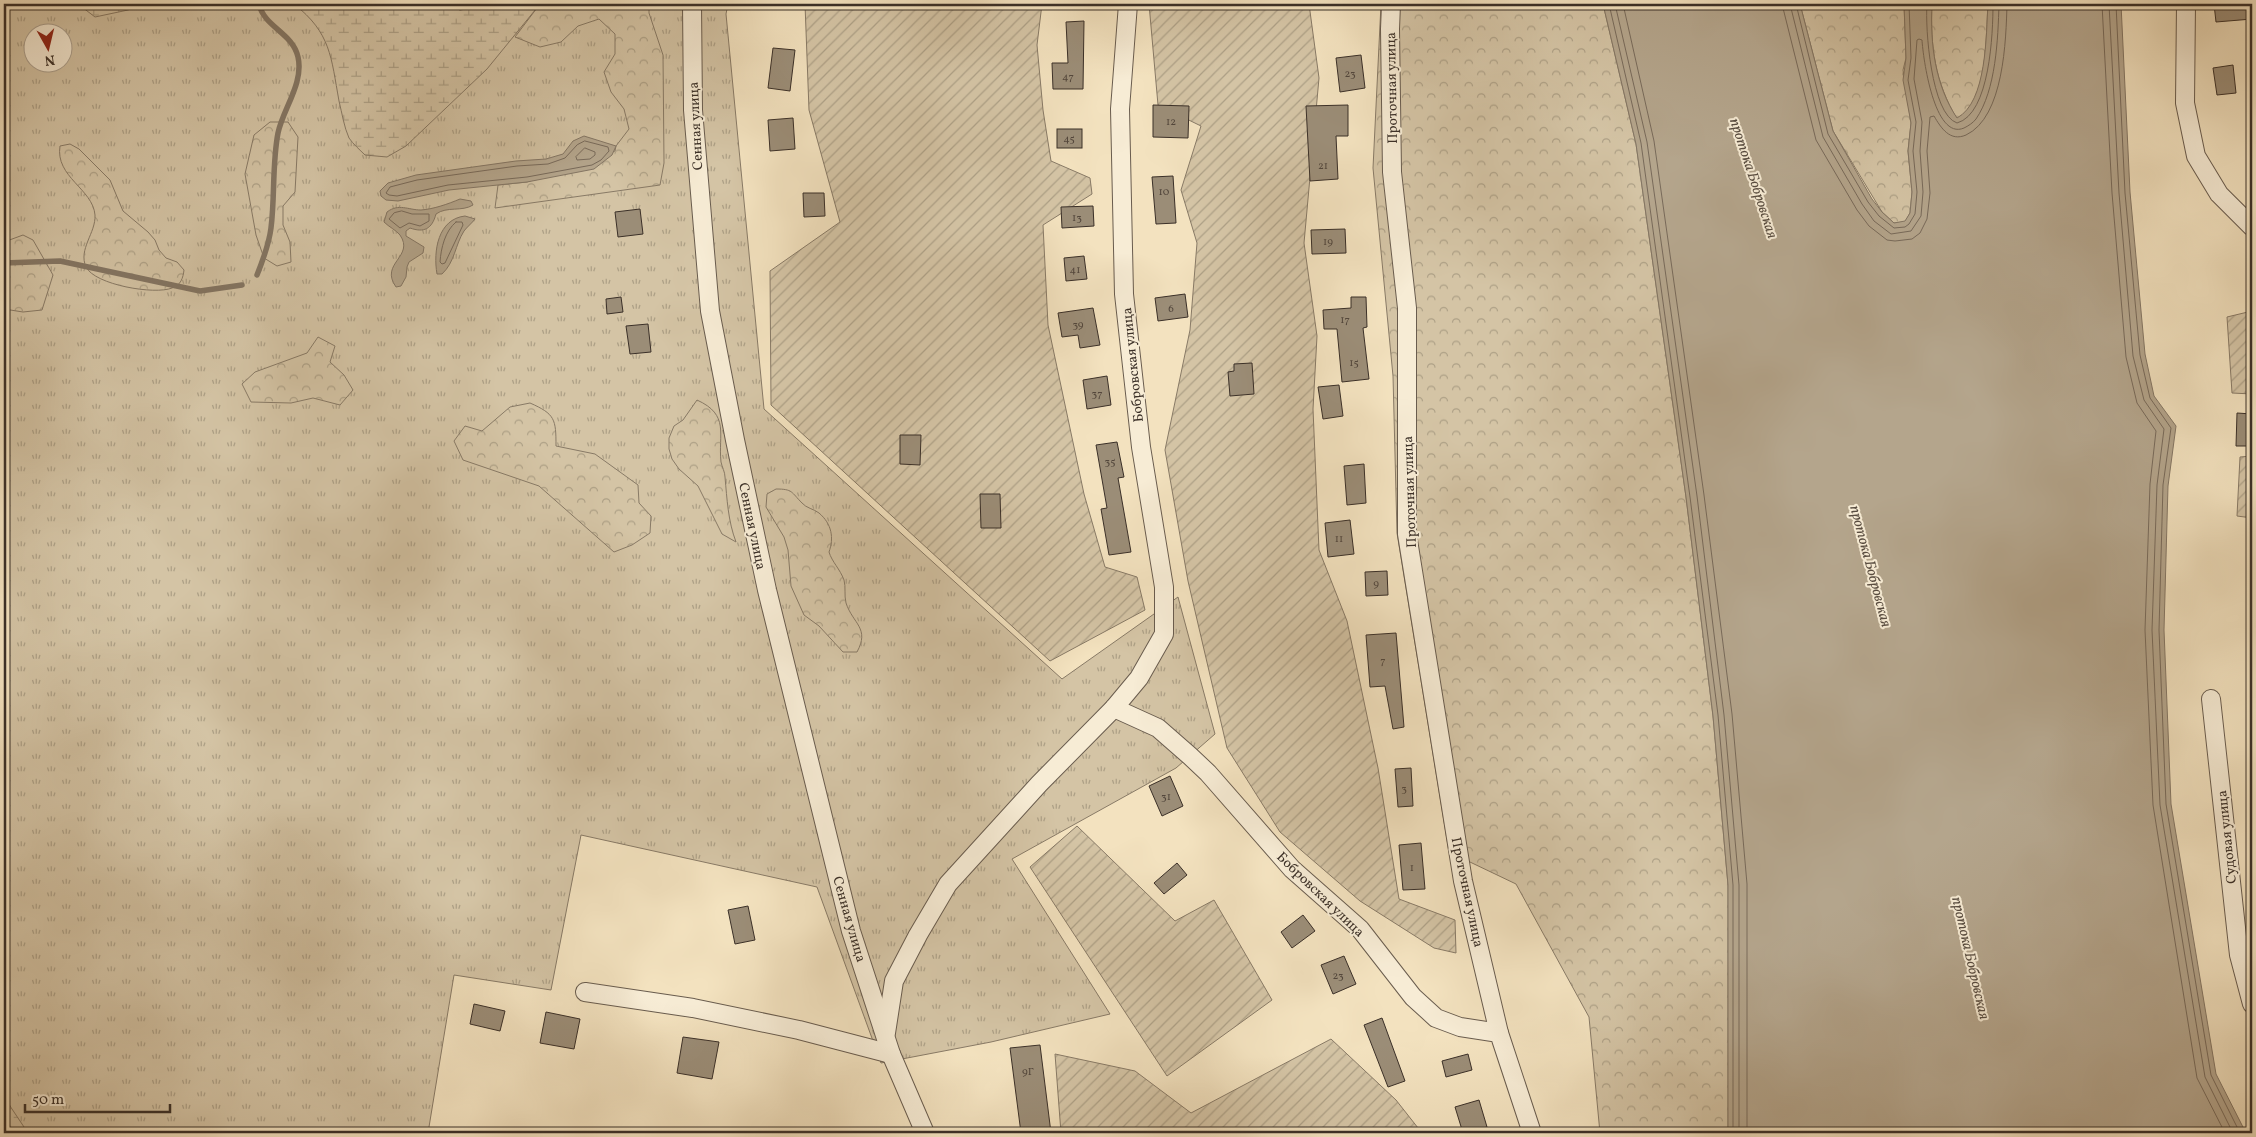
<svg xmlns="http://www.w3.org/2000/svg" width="2256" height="1137" font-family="Vollkorn,serif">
	<defs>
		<pattern id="grass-tufts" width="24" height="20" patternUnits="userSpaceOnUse" patternTransform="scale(1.25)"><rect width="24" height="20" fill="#d4c4a5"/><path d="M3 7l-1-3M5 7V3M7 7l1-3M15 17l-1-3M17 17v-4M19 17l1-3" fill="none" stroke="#ada086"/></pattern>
		<pattern id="forest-crowns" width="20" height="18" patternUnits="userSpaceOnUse" patternTransform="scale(1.25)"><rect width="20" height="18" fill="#d4c4a5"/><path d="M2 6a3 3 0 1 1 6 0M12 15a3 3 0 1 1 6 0" fill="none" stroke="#ada086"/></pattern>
		<pattern id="wetland-marsh" width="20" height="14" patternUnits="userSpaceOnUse" patternTransform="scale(1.25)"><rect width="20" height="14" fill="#d4c4a5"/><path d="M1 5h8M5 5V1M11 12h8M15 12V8" fill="none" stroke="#ada086"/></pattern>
		<pattern id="garden-furrows" width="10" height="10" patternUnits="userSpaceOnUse" patternTransform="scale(1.25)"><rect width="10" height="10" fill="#d4c4a5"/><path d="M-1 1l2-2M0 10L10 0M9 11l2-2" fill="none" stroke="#ada086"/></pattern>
	</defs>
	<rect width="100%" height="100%" fill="#f3e2bf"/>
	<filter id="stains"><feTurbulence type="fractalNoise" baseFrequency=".004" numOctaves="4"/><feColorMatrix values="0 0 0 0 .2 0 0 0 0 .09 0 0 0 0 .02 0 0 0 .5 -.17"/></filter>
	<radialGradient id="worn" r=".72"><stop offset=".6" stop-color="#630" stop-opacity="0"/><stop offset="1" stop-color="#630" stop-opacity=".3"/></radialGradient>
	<path fill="url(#grass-tufts)" stroke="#887a66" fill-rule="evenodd" d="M4,4H728L726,14L764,409L1062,679L1178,597L1215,734L1176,768L1012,859L1110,1014L991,1042L881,1063L817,887L581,835L551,990L454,975L428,1133H4ZM32,32H62V62H32Z"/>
	<g fill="url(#forest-crowns)" stroke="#887a66">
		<polygon points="540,4 649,4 649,13 663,55 664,163 660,185 495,208 498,185 527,182 615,151 616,146 629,129 624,109 611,92 604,72 615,54 615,34 599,19 578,26 561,42 540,47 515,37"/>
		<polygon points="1381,4 1603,4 1636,144 1686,497 1713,716 1728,885 1728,1133 1600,1133 1589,1017 1516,884 1449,852 1397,533 1393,376 1373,168"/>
		<polygon points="1800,4 1904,4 1906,58 1903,70 1911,123 1908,151 1912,192 1910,213 1905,222 1894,223 1882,212 1833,131"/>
		<path d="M1932,4H1988C1986,33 1987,90 1967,113C1965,115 1960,117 1957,119C1935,82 1930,46 1932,4Z"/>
		<polygon points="270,122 288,122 298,137 295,192 283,206 283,225 290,242 291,262 277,266 264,258 256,235 245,174 254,135"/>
		<path d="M70,144L79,149L110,180L123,211L148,232L155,240L159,250L166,258L177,262L184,270C183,278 181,285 172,288C155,295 95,285 86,267C78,249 96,233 95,215C93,189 55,177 60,146Z"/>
		<polygon points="23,235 33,240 53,275 42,310 23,312 4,309 4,242"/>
		<polygon points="318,337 335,346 330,362 344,375 353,390 340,405 313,398 291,403 251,402 242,384 255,372 307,353"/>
		<path d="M697,400C730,415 718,434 721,462C722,467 725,472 725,477C727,499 728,521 736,542L722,534L698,486L679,469L672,459L669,449V438L674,426L683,420Z"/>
		<path d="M530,403C555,414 556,419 556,446L595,454L638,485L639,503L651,516L650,533L632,545L614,552L539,486L463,460L454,441L465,426L482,431L510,407Z"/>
		<path d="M776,489C793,489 791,492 802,503C806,508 814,509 819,513C832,524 834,538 829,552C832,562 840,569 844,580C846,587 844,595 846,603C853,624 870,628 857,652H843L819,626L804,615L791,586L788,550L784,537L766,507L767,494Z"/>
	</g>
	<g fill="url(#wetland-marsh)" stroke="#887a66">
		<polygon points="78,4 143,4 128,10 95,17"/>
		<path d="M294,4H455L460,10L472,8L481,4H540L487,69L406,146L387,157L365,155C360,150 353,144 349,138C344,127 342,113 339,101C331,57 331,33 294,4Z"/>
		<polygon points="4,1097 28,1133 4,1133"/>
	</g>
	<g fill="url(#garden-furrows)" stroke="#887a66">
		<polygon points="805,4 1042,4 1037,45 1043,110 1051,161 1090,178 1092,194 1043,225 1048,325 1084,494 1105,567 1137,577 1145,610 1050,661 771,405 770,271 840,222 809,110"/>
		<polygon points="1149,4 1309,4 1319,78 1304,243 1317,336 1313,409 1319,550 1347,621 1378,768 1399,899 1455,920 1456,953 1434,948 1360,901 1280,832 1227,748 1188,581 1165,450 1190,330 1197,243 1181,190 1201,126 1158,105"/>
		<polygon points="2248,4 2252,4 2252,107 2250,105"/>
		<polygon points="2252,311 2252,394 2232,393 2227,317"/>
		<polygon points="2252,456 2252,518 2237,516 2240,457"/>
		<polygon points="1077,826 1175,921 1214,900 1272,1000 1167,1076 1030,867"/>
		<polygon points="1331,1039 1396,1100 1422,1133 1061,1133 1055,1054 1135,1071 1191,1113"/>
	</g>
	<g fill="#b4a58c" stroke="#847664">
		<polygon points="455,4 481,4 472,8 459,10"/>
		<path d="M1603,4H1800L1833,131L1872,199L1882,212L1894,223L1905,221L1910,213L1912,192L1908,151L1911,123L1903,80L1906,58L1904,4H1932C1930,44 1935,85 1957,118C1987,102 1986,35 1988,4H2121L2130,192L2145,354L2154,396L2176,426L2168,486L2164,630L2171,804L2216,1074L2246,1133H1728V885L1713,716L1686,497L1636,144Z"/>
		<polygon points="584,136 616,146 612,155 594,169 527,182 449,190 398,201 386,200 381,196 380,191 388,183 416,175 516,161 546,159 563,154 573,141"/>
		<path d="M460,199L471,201L473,205C462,212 447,206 436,214C432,229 424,233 410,228L406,231V236L424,247L423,253L409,262L407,267L406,277L401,286L396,287C379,263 415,257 400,235C396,230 389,227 384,222L387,212C399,203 408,210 421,210C434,209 448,204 460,199Z"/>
		<path d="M465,216L475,219C472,223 467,227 464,231C455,245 455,262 442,274H437C433,251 438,219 465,216Z"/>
	</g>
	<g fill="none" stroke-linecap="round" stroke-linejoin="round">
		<g stroke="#786a5a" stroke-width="1">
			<polyline points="1609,4 1641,143 1690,497 1718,715 1733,885 1733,1133"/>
			<polyline points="1615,4 1647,142 1697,496 1724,715 1739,885 1739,1133"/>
			<polyline points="1623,4 1654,141 1704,495 1732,714 1747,884 1747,1133"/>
			<path d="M1782,4L1816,140L1857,210L1869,226L1887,240L1895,241L1912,239L1920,233L1927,219L1930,193L1927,151L1930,117L1934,116C1941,128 1950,142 1966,135C2004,117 2006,40 2007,4"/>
			<path d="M1790,4L1823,137L1862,204L1874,221L1891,234L1911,231L1921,216L1923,192L1920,151L1922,122L1914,79L1917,40L1919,39L1922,40C1923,57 1934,141 1964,128C1968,126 1973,123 1976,119C1996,90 1998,39 1999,4"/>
			<polyline points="1796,4 1828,134 1868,202 1879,216 1894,228 1905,227 1909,224 1915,214 1917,192 1913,151 1916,122 1908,80 1911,58 1909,4"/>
			<path d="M1927,4C1925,28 1931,114 1957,123C1990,114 1993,33 1993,4"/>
			<polyline points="2102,4 2112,193 2126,357 2137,403 2156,431 2150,484 2145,630 2153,805 2197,1078 2225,1133"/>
			<polyline points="2109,4 2119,193 2133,356 2144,400 2164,429 2157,485 2152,630 2160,805 2205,1077 2233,1133"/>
			<polyline points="2116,4 2125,193 2140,355 2150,398 2171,428 2163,485 2159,630 2166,804 2211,1075 2240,1133"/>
			<polygon points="585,141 608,147 609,151 601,160 592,165 527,177 448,185 397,196 389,195 386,193 390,187 417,180 517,166 548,164 565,158 577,145"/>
			<polygon points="585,148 595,152 595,155 590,159 577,160 576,157"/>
			<polygon points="402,211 412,214 429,214 429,221 420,226 409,223 400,228 389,219 394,213"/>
			<path d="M456,222H462L463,225L445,263L442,264L440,262C441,248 445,231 456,222Z"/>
		</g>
		<g stroke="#847664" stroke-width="5.5">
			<polyline points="4,263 60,261 200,291 242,285"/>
			<path d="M257,275C263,260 269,244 271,228C275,197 272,164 278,133C283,109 304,83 298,57C293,33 264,27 259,4"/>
		</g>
	</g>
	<g fill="#9b8d77" stroke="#3b3028">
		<polygon points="2214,4 2252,4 2252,19 2216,22"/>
		<polygon points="1084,21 1083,89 1053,89 1052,63 1068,63 1066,22"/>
		<polygon points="773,48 795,50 790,91 768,88"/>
		<polygon points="1361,55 1365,88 1340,92 1336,58"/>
		<polygon points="2233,65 2236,93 2217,95 2213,68"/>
		<polygon points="1153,105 1189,106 1188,138 1153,137"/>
		<polygon points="1348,105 1348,136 1336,136 1338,179 1310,181 1306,106"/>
		<polygon points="793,118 795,149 770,151 768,120"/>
		<rect x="1057" y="129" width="25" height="19"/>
		<polygon points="1173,176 1176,223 1156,224 1152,177"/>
		<polygon points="803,193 824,193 825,216 804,217"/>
		<polygon points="1093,206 1094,226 1062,228 1061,207"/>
		<polygon points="640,209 643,234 618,237 615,212"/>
		<polygon points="1345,229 1346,253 1312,254 1311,230"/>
		<polygon points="1084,256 1087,279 1066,281 1064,258"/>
		<polygon points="1185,294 1188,317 1158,321 1155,298"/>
		<polygon points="621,297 623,312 607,314 606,299"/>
		<polygon points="1351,297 1366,297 1367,327 1363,328 1369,379 1342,382 1337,329 1324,329 1323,310 1351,308"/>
		<polygon points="1093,308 1100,345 1080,348 1078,335 1062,337 1058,313"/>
		<polygon points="648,324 651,352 630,354 626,326"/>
		<polygon points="1252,363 1254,394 1230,396 1228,372 1234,371 1234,364"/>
		<polygon points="1107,376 1111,405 1087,409 1083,380"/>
		<polygon points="1339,385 1343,416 1323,419 1318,387"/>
		<polygon points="2237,413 2252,414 2252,446 2236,446"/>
		<polygon points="900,435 921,435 920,465 900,464"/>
		<polygon points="1117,442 1124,477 1118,478 1131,552 1109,555 1101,509 1107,508 1096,445"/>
		<polygon points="1364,464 1366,503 1347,505 1344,466"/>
		<polygon points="980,494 1000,494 1001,528 981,528"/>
		<polygon points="1350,520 1354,554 1328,557 1325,523"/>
		<polygon points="1387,571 1388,595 1366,596 1365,572"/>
		<polygon points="1396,633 1404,727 1393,729 1385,686 1370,687 1366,635"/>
		<polygon points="1411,768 1413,806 1398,807 1395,769"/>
		<polygon points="1170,776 1183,806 1162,816 1149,786"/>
		<polygon points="1421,843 1425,889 1403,890 1399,845"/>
		<polygon points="1177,863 1187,875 1164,894 1154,883"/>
		<polygon points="748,906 755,940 735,944 728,910"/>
		<polygon points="1303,915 1315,931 1292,948 1281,932"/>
		<polygon points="1344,956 1356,984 1333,994 1321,965"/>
		<polygon points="474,1004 505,1011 500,1031 470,1024"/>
		<polygon points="546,1012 580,1019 574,1049 540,1043"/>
		<polygon points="1382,1018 1405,1081 1388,1087 1364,1025"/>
		<polygon points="683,1037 719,1042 712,1079 677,1073"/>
		<polygon points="1040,1045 1051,1133 1021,1133 1010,1048"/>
		<polygon points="1468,1054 1472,1070 1446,1077 1442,1061"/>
		<polygon points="1479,1100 1487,1127 1463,1133 1455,1107"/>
	</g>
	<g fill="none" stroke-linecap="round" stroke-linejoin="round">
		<defs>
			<g id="street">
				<polyline points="692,4 693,110 710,311 735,440 767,590 851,931 891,1054 925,1133"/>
				<polyline points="1391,4 1390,29 1392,172 1407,308 1407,534 1463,881 1499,1033"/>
				<polyline points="2186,4 2185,103 2196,156 2219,194 2252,227"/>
				<polyline points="2211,699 2239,955 2252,1004"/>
				<polyline points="1114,708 1158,728 1190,756 1208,773 1292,869 1360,929 1413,997 1436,1018 1460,1027 1499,1033 1532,1133"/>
				<polyline points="585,992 693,1008 799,1030 891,1054"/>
				<polyline points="886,1033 894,981 918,935 948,884 1039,784 1114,708 1139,678 1164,634 1164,587 1141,447 1124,294 1120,109 1128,4"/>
			</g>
		</defs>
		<use href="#street" stroke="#695c4e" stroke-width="20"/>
		<use href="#street" stroke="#f7ecd5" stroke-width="18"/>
	</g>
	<g text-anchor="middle" stroke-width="4" stroke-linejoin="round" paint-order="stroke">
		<g font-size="11" fill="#53473c">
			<text x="1350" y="77">23</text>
			<text x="1068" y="80">47</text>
			<text x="1171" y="125">12</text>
			<text x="1069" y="142">45</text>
			<text x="1323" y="169">21</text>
			<text x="1164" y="195">10</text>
			<text x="1077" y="221">13</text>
			<text x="1328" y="245">19</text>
			<text x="1075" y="273">41</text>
			<text x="1171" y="312">6</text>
			<text x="1345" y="323">17</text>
			<text x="1078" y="328">39</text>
			<text x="1354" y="366">15</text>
			<text x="1097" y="397">37</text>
			<text x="1110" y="465">35</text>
			<text x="1339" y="542">11</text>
			<text x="1376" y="587">9</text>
			<text x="1383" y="664">7</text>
			<text x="1404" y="792">3</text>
			<text x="1166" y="800">31</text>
			<text x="1412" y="871">1</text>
			<text x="1338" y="979">23</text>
			<text x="1028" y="1075">9Г</text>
		</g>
		<g font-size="14" fill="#3b3028" stroke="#f7ecd5">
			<text transform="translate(1391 88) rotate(-91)" y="5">Проточная улица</text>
			<text transform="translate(695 126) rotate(-93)" y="5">Сенная улица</text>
			<text transform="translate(1132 365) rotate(-96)" y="5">Бобровская улица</text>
			<text transform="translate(1409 492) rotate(-92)" y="5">Проточная улица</text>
			<text transform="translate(753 526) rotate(78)" y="5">Сенная улица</text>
			<text transform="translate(2226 837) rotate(-96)" y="5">Судовая улица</text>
			<text transform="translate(1468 892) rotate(78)" y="5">Проточная улица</text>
			<text transform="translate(1321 894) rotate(44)" y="5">Бобровская улица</text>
			<text transform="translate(850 919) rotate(74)" y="5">Сенная улица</text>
		</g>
		<g font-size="15" font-style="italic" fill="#594d41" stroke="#f7ecd5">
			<text transform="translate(1754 178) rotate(72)" y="5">протока Бобровская</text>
			<text transform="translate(1871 566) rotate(75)" y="5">протока Бобровская</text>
			<text transform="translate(1971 958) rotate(77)" y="5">протока Бобровская</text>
		</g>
	</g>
	<rect width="2256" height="1137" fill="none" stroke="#f3e2bf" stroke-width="20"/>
	<rect x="5" y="5" width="2246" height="1127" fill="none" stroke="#3b3028" stroke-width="2.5"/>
	<rect x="10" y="10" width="2236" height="1117" fill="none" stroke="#3b3028"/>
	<g transform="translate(48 48) rotate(172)"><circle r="24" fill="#f7ecd5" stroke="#aca190"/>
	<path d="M0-4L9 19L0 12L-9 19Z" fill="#8f2418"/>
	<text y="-8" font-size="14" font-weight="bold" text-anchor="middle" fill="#3b3028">N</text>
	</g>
	<path d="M25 1104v8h145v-8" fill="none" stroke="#3b3028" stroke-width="2.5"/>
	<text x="32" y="1104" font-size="15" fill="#3b3028" stroke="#f7ecd5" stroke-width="4" paint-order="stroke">50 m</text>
	<rect width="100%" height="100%" filter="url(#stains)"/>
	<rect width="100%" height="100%" fill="url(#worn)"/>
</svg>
